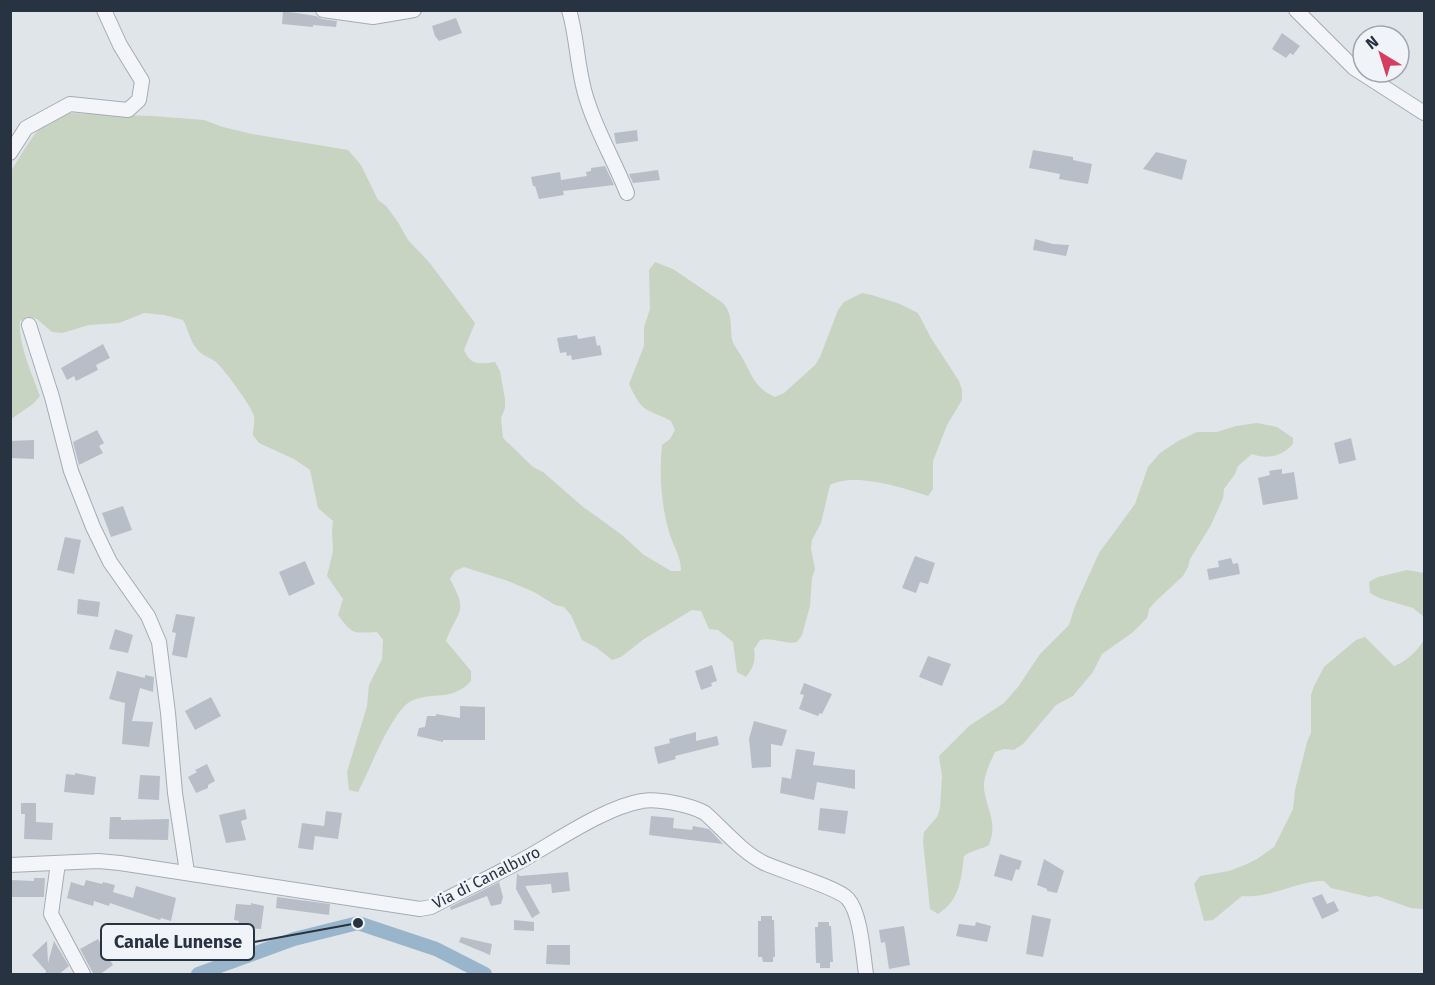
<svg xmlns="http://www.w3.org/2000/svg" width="1435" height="985" font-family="'Fira Sans',sans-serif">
	<rect width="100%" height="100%" fill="#e0e5ea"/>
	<g fill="#c7d4c1">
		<path d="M69,113L152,116L204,120L223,127L252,134L348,150L361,165L378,200L386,206L398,222L408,240L429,262L475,323L464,350C471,366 480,364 495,362L500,371L505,399V408L501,418L503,438L533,467L543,472L582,506L622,535L644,555L671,571H681C681,557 674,547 670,535C661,506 659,474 662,445L670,439L675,430L671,421C644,407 643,414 629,384L644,346V327L650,309L649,270L655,262L673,269L723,303C733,315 730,324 732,339C733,346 740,352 743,359C752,376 756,389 775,397L784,393L815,365L820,357L838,310L844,302L862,293L872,295L900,304L918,313L931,338L959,381L962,390V400L947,425L933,461V489L928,496C903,488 855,472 830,485L821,523L812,540L811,549L815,569L812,578L810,606L802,635L797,642C784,645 774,637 760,640L754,649C756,661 753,668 746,677L737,672L733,642L718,630L709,629L701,611L692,610L644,639L621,657L612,660L597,648L582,640L571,615L564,607L555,605L534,592L508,581L464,567L455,571L450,579C469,614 458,609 446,641L471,671V681C452,702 433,691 411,701C391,712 370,770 358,792L349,790L347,772L367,706L369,685L382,659L383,640L377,632C352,633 353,635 338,615L343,599L327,576L333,551L332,531L333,521L318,508L310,470L294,459L259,443L253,435C253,430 255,422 254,416C252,407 224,369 216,362C209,357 202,356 197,349C189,340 189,330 183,320L164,315L144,313L119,323L89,325L62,333L52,332L37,319L29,317L20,321C18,344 32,374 40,396L33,404L11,419V171C18,160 24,149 32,138C39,126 56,119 69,113Z"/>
		<path d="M1257,423L1277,427L1293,438V444C1282,456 1268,460 1252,454L1238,466L1235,474L1224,489L1223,498L1211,525L1190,559L1188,567L1183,576L1155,602L1149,609L1147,618L1132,633L1102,654L1093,672L1073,696L1056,705L1023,744L1014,750L1004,749L995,752C990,763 983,776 984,789C987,811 998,822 989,845C980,850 972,850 964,856C961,880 960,900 938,914L930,909L923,841L924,832L937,817L940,808L942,776L939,756L969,726L1004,703L1018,687L1040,654L1069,625L1075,606L1099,553L1135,504L1148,467L1160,453L1178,441L1197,432H1217L1236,426Z"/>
		<polygon points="1407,570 1424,573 1424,617 1413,608 1379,598 1370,593 1369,582 1378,577"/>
		<path d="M1365,637L1394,666C1407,661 1417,651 1424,640V909L1411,908L1377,896L1369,897L1331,888L1324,881C1295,881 1270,899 1242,896L1213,920L1204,921L1194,884L1200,876L1229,871L1247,864L1257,859L1274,847L1293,809L1295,790L1307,742L1311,733V695L1314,686L1324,667L1356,640Z"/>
	</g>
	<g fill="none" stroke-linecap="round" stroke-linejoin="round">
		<polyline stroke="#99b5cc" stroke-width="14" points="198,974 294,939 358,923 436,949 485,974"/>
	</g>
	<g fill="#b7bec7">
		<polygon points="283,11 316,16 322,19 337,21 336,27 313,25 313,27 282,24"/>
		<polygon points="456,18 462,33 439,41 435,36 432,26"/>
		<polygon points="1282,33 1300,46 1293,55 1290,53 1286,58 1272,49"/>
		<polygon points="637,130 638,141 616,144 614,133"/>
		<polygon points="1033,150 1073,157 1073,160 1092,164 1088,184 1059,179 1060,174 1029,168"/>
		<polygon points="1156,152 1187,160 1182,180 1143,169"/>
		<polygon points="605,166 614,185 563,191 564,195 539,199 535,186 533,186 531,177 560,172 561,180 587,176 586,172 591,171 591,168"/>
		<polygon points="658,170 660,180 633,183 629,174"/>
		<polygon points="1035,239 1053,244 1069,245 1066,256 1033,250"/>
		<polygon points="577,335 578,339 595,336 597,346 600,345 602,355 572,360 571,355 567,356 566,352 560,353 557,338"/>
		<polygon points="103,344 110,358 96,365 98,370 76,381 74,376 67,380 61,368"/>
		<polygon points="97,430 104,443 99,446 103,453 79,465 73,442"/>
		<polygon points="1351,438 1356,460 1339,464 1334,443"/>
		<polygon points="34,440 34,459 10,458 10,441"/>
		<polygon points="1282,469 1282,474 1294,472 1298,499 1263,505 1258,478 1270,475 1269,471"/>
		<polygon points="123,506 132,530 111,537 102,513"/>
		<polygon points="65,537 81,540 74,574 57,570"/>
		<polygon points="915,556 935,563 928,584 920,582 916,593 902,588"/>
		<polygon points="1231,558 1233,564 1238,563 1240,574 1209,580 1207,569 1219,567 1218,561"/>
		<polygon points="305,561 315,584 289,596 279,572"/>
		<polygon points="78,599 100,602 98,617 77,614"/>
		<polygon points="176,614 195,617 187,658 172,655 176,633 172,632"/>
		<polygon points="115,629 133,635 128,653 109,649"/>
		<polygon points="928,656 951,664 942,686 919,677"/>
		<polygon points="712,665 717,681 711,683 712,686 701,690 695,671"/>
		<polygon points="117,671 145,678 145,675 154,677 153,692 140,688 132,721 153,722 149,747 122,744 125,703 109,699"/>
		<polygon points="804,683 832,694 822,714 820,713 818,716 799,709 804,695 800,694"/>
		<polygon points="211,697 221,716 195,730 185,711"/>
		<polygon points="460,706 485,707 485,740 443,740 443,742 417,736 419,728 425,727 427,716 436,716 436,714 460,718"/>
		<polygon points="754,721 787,730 782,746 771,744 771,767 752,768 749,739"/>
		<polygon points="696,732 696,741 717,736 719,745 675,756 676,759 658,764 654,747 670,743 669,739"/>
		<polygon points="796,749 815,752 813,765 855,770 855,789 817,782 814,800 780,793 782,777 791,779"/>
		<polygon points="207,764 215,781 208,785 208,788 196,793 188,777 197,772 195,770"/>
		<polygon points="75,773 96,777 94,795 64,792 66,774 75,775"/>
		<polygon points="140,775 160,776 159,800 138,799"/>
		<polygon points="21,803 36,803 36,822 53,823 52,840 24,839 25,814 21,814"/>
		<polygon points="820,808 848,811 845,834 818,830"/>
		<polygon points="245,809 247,819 241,821 246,840 226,843 219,815"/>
		<polygon points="326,811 342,813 338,839 315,836 313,850 298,848 302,823 324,826"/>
		<polygon points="651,816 674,818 673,828 692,830 693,826 709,829 723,844 649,835"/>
		<polygon points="110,817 121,817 121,820 169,819 168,840 109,839"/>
		<polygon points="1000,854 1022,861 1019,870 1016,869 1012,881 994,876"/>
		<polygon points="1044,859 1064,871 1057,893 1047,891 1047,889 1037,885"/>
		<polygon points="568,872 570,891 552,893 551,884 525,886 540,913 532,918 516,889 517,873 520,876"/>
		<polygon points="34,878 45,878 44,897 10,897 10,880 34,881"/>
		<polygon points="86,880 102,884 103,882 115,885 113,892 133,898 136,886 176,898 171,921 161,918 160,920 110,903 109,906 94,901 93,906 67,898 71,882 84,886"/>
		<polygon points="499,882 503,897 501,904 491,906 487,896 451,910 450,907"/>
		<polygon points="1322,894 1327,904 1334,901 1339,911 1322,919 1312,898"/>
		<polygon points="277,897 330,904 329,915 276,908"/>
		<polygon points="251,903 264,906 261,929 238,927 239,921 234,920 236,904 251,905"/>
		<polygon points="1032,915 1051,919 1043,957 1026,954"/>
		<polygon points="761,916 772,916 772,920 774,920 775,957 773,957 773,962 763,962 762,957 758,957 758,921 761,921"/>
		<polygon points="514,920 534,922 534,931 514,930"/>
		<polygon points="818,922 829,922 829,926 831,926 833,962 830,962 830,968 820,968 820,963 816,963 815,927 818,927"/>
		<polygon points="976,922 991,926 987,942 956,936 959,924 975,926"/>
		<polygon points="904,926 910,965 889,969 885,942 881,943 879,930"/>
		<polygon points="461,937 492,944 490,955 459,942"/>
		<polygon points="98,939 113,965 99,975 94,975 80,949"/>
		<polygon points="47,941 48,963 54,941 69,966 58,975 45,975 46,971 32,955"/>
		<polygon points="547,945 570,945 570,965 546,964"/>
	</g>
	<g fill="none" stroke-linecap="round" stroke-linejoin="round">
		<defs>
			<g id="minor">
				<polyline points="323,10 373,17 414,10"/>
				<path d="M569,10C578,40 577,73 588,103C598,134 615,162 627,193"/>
				<polyline points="1296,10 1354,68 1424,113"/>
				<polyline points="10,153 26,128 70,104 128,110 139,100 142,81 120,45 104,10"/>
				<polyline points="29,325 52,397 71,471 93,527 110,562 148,616 159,642 168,713 175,793 187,872"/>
				<polyline points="58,863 51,914 83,974"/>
				<path d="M10,865L98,861L120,863L420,909L431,907C463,890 495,875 526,858C558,840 606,807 642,801C657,798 691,805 705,813C723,829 742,852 764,863C781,871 839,888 848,899C861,914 863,955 866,974"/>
			</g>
		</defs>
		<use href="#minor" stroke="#a5acb4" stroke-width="16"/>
		<use href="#minor" stroke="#f3f5f8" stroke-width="14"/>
	</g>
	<g text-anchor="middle" stroke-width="5" stroke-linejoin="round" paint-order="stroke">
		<g font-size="16" fill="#283342" stroke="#f0f3f7">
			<text transform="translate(486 877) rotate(-27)" y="6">Via di Canalburo</text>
		</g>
	</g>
	<path fill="none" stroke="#283342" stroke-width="2" d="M358 923L254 942"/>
	<circle fill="#283342" stroke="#f0f3f7" stroke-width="2" cx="358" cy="923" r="6"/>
	<rect fill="#f0f3f7" stroke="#283342" stroke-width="2" x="101" y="924" width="153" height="36" rx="6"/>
	<g font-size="18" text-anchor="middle" font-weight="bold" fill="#283342">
		<text x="178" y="948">Canale Lunense</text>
	</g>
	<rect width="1435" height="985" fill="none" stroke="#283342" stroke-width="24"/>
	<g transform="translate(1381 54) rotate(322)"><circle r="28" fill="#f0f3f7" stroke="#a0a6af" stroke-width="1.5"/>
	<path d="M0-4.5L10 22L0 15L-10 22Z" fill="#d63e5e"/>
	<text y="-9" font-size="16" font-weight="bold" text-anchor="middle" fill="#283342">N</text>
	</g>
</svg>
